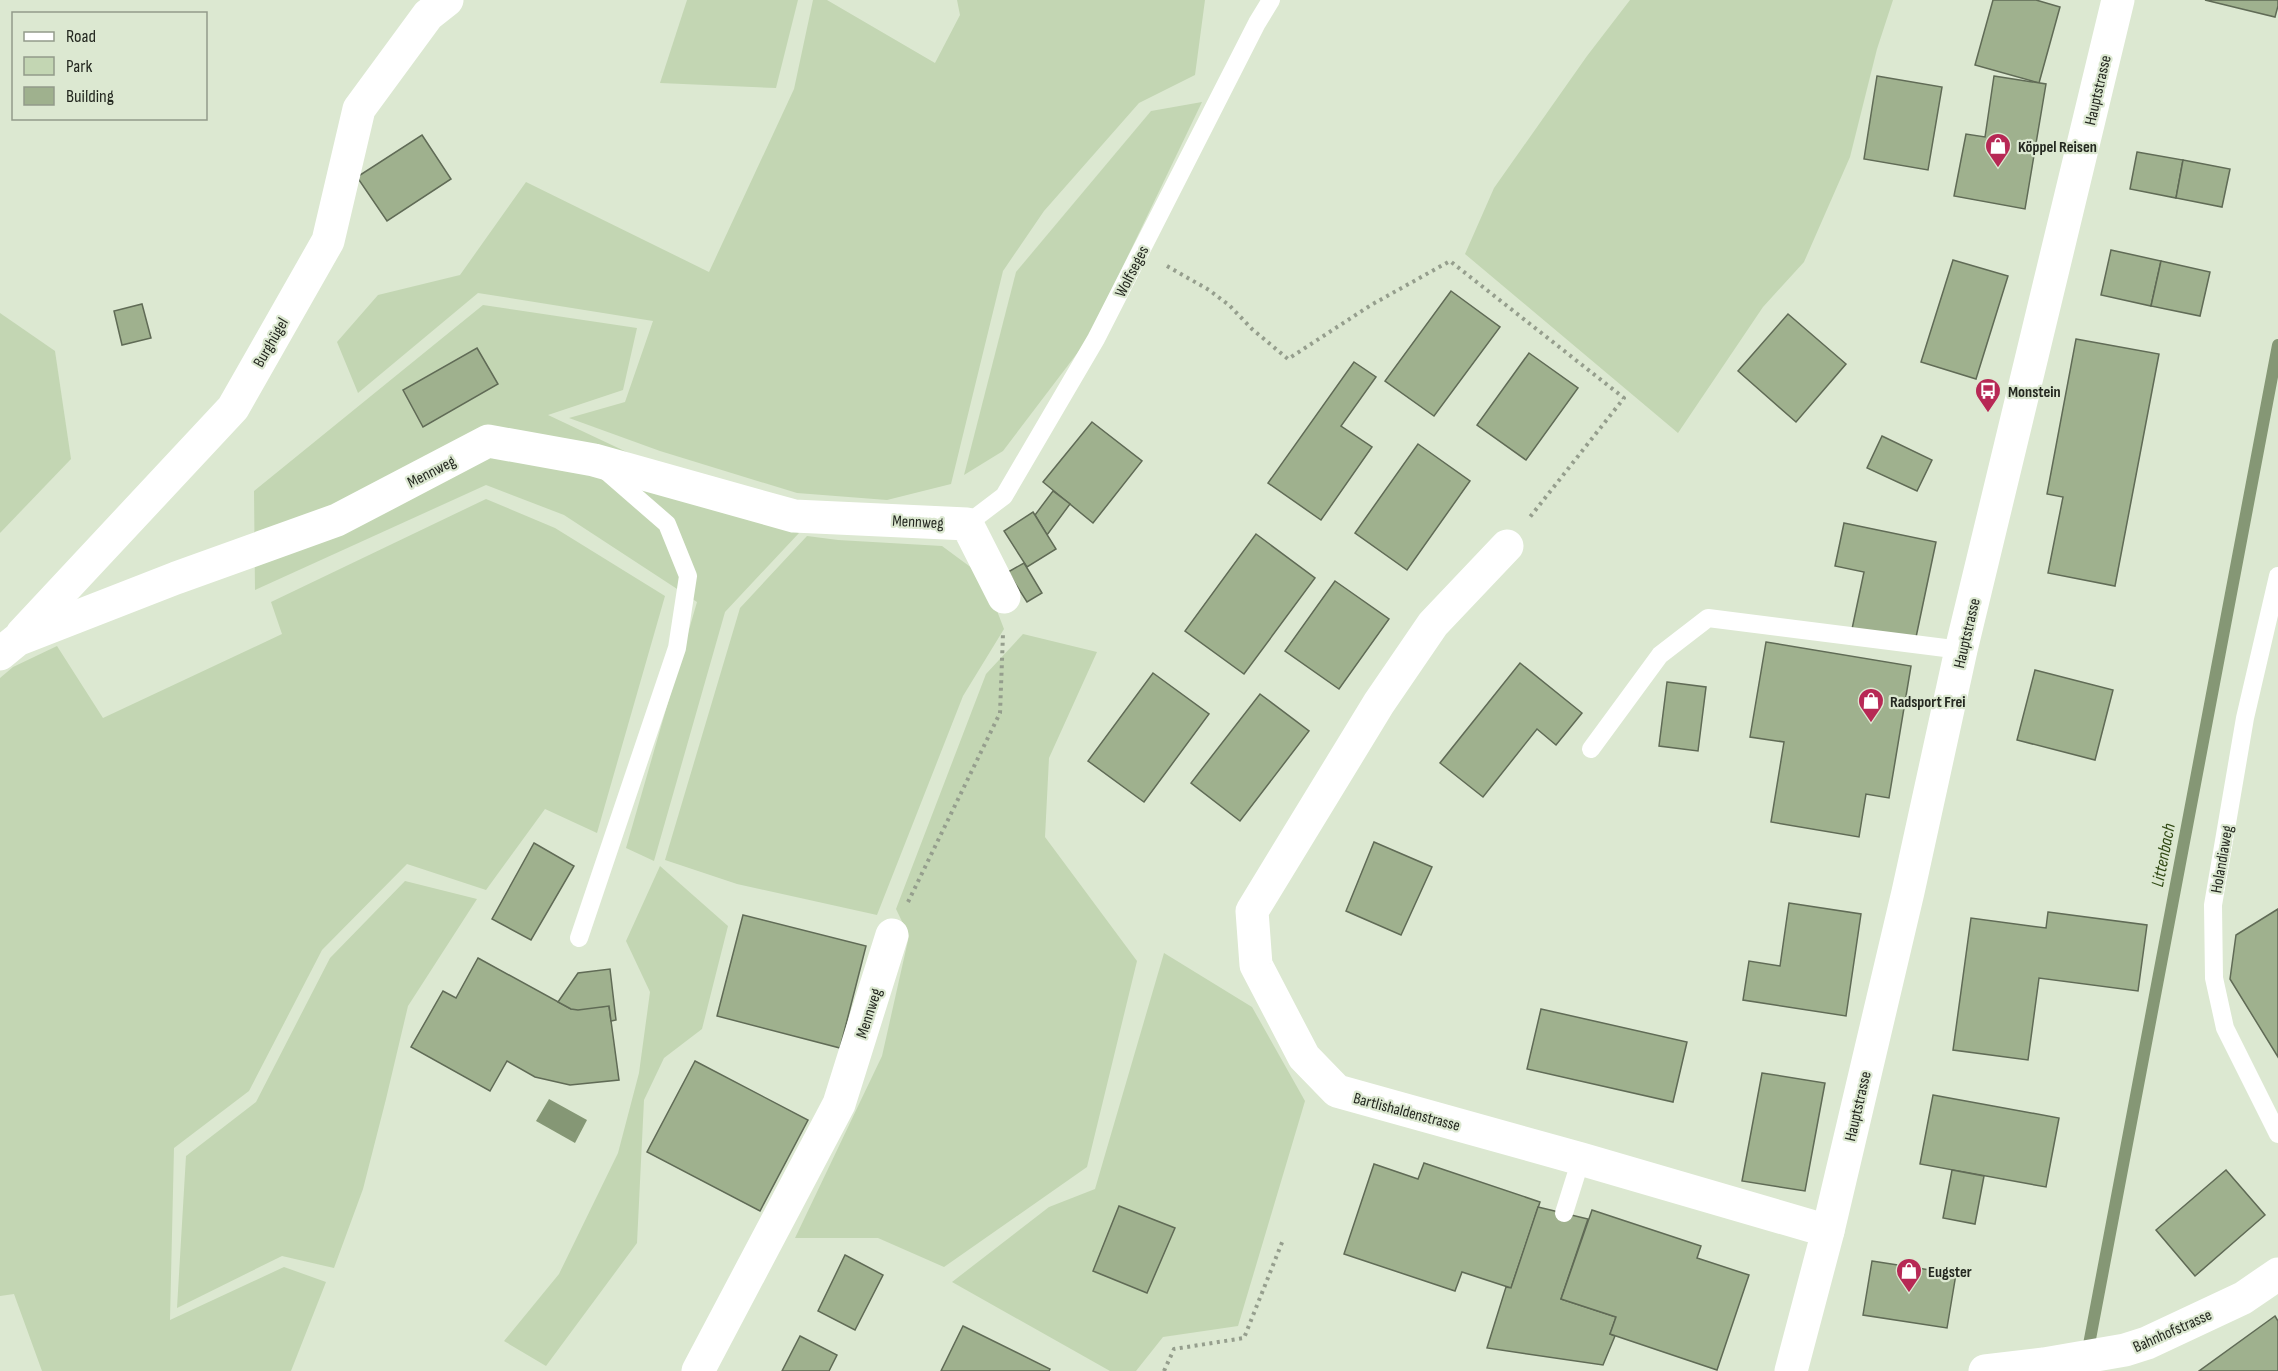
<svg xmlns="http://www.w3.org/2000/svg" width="2278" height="1371" font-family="'Sofia Sans Condensed',sans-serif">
	<rect width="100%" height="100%" fill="#dce8d1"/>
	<g fill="#c3d6b3">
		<polygon points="687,0 798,0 776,88 660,83"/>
		<polygon points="813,0 827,0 935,63 960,15 957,0 1205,0 1195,75 1139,103 1044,211 1003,271 951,484 887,500 797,493 660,451 569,418 625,402 653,321 478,293 358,393 337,342 378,295 460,275 526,182 709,272 794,89"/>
		<polygon points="1630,0 1893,0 1877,49 1850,157 1804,262 1763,307 1678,433 1465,254 1494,188 1587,56"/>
		<polygon points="1202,102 1088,339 1003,451 964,475 1016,272 1151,111"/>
		<polygon points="483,305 637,328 623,390 548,415 799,533 725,612 654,861 626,848 697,602 564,515 486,485 255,590 254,491"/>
		<polygon points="0,313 55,351 71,459 0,533"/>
		<polygon points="486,499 555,528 665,596 597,833 545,809 486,890 407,864 322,950 249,1091 174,1148 170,1320 284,1267 326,1282 291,1371 42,1371 14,1294 0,1296 0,678 13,667 57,646 103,718 282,634 271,602"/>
		<polygon points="807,536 838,540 942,546 984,577 1004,629 963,696 877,915 737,884 665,860 740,608"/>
		<polygon points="1023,634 1097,652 1049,758 1045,837 1137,961 1087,1167 944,1267 878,1238 795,1238 882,1056 909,936 896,909 986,674"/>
		<polygon points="660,866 728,926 702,1029 664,1058 644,1100 637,1243 546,1366 504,1341 559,1274 618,1153 639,1073 650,992 626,941"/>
		<polygon points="405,881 477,899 408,1006 386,1099 363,1189 334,1268 282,1256 177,1308 186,1156 256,1102 330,958"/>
		<polygon points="1164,953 1252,1007 1305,1101 1238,1326 1163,1337 1136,1371 1110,1371 952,1282 1049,1207 1095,1189"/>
	</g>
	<polygon fill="#859775" points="549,1099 587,1120 575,1143 536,1121"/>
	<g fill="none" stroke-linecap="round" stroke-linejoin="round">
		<polyline stroke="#859775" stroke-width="12" points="2087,1355 2278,345"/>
	</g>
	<g fill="#9fb18e" stroke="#606b56" stroke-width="1.5">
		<polygon points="1993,0 2036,0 2060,7 2039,83 1975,65"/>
		<polygon points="2205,0 2278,0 2278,6 2275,17"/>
		<polygon points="1877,76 1942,87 1928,170 1864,159"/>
		<polygon points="1994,76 2046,84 2025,209 1954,196 1966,134 1985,137"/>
		<polygon points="422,135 451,179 387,221 357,177"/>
		<polygon points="2137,152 2183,160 2176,198 2130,189"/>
		<polygon points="2183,160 2230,169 2222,207 2176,198"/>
		<polygon points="2111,250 2161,261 2151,306 2101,295"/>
		<polygon points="1953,260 2008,276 1976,379 1921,362"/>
		<polygon points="2161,261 2210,272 2200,316 2151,306"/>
		<polygon points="1451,291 1500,327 1434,416 1385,381"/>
		<polygon points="142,304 151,338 122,345 114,311"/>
		<polygon points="1788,314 1846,364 1796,422 1738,371"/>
		<polygon points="2076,339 2159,354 2115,586 2048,573 2063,497 2047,494"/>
		<polygon points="477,348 498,384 423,427 403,390"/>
		<polygon points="1529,353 1578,388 1526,460 1477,425"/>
		<polygon points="1354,362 1376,377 1341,426 1372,447 1321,520 1268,483"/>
		<polygon points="1092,422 1142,461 1093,523 1043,482"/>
		<polygon points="1882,436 1932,460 1917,491 1867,468"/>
		<polygon points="1418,444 1470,481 1407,570 1355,533"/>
		<polygon points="1053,491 1070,504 1047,535 1035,515"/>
		<polygon points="1033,512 1056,549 1027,567 1004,531"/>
		<polygon points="1844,523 1936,542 1915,642 1852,629 1864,572 1835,566"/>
		<polygon points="1256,534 1315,578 1244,674 1185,631"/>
		<polygon points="1024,563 1042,593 1027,602 1008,572"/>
		<polygon points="1335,581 1389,619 1339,689 1285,651"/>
		<polygon points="1766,642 1911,666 1889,798 1866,794 1859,837 1771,822 1784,742 1750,737"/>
		<polygon points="1520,663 1582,713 1556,745 1537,729 1483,797 1440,763"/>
		<polygon points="2035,670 2113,690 2095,760 2017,740"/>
		<polygon points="1153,673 1209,714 1144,802 1088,761"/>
		<polygon points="1667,682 1706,687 1698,751 1659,746"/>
		<polygon points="1260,694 1309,731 1240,821 1191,783"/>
		<polygon points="1374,842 1432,867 1401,935 1346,911"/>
		<polygon points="534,843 574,866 531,940 492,919"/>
		<polygon points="1789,903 1861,914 1846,1016 1743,1000 1749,961 1780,966"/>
		<polygon points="2278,909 2278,1057 2230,979 2236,935"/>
		<polygon points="2048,912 2147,925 2138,991 2039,978 2028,1060 1953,1050 1971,918 2046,928"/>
		<polygon points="743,915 866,946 840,1048 717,1016"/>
		<polygon points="478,958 571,1009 609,1006 619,1080 570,1085 535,1077 507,1061 490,1091 411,1047 443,991 456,998"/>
		<polygon points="610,969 616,1020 611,1021 609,1006 578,1010 571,1009 558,1002 578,973"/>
		<polygon points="1541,1009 1687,1042 1673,1102 1527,1069"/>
		<polygon points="695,1061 808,1120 760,1211 647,1152"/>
		<polygon points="1762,1073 1825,1083 1805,1191 1742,1181"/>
		<polygon points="1933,1095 2059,1118 2046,1187 1920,1164"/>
		<polygon points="1424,1163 1540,1202 1511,1288 1462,1272 1455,1291 1344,1254 1374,1164 1418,1179"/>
		<polygon points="1952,1170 1984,1176 1975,1224 1943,1218"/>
		<polygon points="2226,1170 2265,1215 2195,1276 2156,1230"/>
		<polygon points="1119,1206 1175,1228 1147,1293 1093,1271"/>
		<polygon points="1538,1207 1588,1219 1561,1299 1616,1317 1610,1334 1615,1336 1603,1365 1487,1348 1506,1287 1511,1288"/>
		<polygon points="1592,1210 1701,1246 1697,1258 1749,1275 1717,1370 1610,1334 1616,1317 1561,1299"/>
		<polygon points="845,1255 883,1275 855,1330 818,1311"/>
		<polygon points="1872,1261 1956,1274 1947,1328 1863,1315"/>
		<polygon points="2275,1316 2278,1321 2278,1371 2199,1371"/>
		<polygon points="963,1326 1050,1369 1049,1371 941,1371"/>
		<polygon points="800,1336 837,1355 829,1371 782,1371"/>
	</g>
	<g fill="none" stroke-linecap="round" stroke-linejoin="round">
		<g stroke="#959e8d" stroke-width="4" stroke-dasharray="3 4.5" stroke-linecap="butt">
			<polyline points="1167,266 1209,290 1229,305 1252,329 1288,359 1371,305 1450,261 1624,398 1530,517"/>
			<polyline points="908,902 1000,713 1003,634"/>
			<polyline points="1164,1371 1174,1349 1244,1338 1283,1240"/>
		</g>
		<g stroke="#fff" stroke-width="18">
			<polyline points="967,524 1004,496 1096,339 1257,23 1271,0"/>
			<polyline points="2278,576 2245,718 2213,905 2214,978 2225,1028 2278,1134"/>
			<polyline points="1591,749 1660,655 1708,618 1961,650"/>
			<polyline points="579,938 677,648 688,576 667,524 606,471"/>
			<polyline points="1564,1213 1581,1159"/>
		</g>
		<g stroke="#fff" stroke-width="33">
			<polyline points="1507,546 1433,624 1379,703 1252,911 1256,965 1304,1057 1337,1091 1581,1159 1828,1231"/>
			<polyline points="22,634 233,408 328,241 359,109 428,15 447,0"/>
			<polyline points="0,654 17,640 176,578 337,520 488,441 594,460 794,516 967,524 1004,597"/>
			<polyline points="698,1371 839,1104 892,935"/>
			<polyline points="1985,1371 2044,1364 2125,1350 2147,1343 2243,1298 2278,1274"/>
		</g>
		<polyline stroke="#fff" stroke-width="33" points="1791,1371 1828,1231 1908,892 1961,650 2118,0"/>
	</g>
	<defs>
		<symbol id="shop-pin" viewBox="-11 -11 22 30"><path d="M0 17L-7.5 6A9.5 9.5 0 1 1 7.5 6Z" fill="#b72855" stroke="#dce8d1"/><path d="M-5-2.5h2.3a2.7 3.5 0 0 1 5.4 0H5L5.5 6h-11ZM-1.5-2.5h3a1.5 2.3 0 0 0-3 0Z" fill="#fff"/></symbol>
		<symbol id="bus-pin" viewBox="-11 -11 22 30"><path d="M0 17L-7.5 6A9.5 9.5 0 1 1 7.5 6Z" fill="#b72855" stroke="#dce8d1"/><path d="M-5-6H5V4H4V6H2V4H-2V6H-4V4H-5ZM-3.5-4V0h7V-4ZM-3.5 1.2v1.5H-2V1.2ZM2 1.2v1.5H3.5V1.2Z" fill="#fff"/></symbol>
	</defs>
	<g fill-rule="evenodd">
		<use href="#shop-pin" x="1983" y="131" width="30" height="40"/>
		<use href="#bus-pin" x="1973" y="376" width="30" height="40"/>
		<use href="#shop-pin" x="1856" y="686" width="30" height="40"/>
		<use href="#shop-pin" x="1894" y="1256" width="30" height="40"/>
	</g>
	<g text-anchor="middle" stroke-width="4.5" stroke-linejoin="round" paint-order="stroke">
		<g font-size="16" fill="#242820" stroke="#dce8d1">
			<text transform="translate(2097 90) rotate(-77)" y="6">Hauptstrasse</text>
			<text transform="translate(1131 271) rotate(-63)" y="6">Wolfseges</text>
			<text transform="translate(270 342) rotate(-60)" y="6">Burghügel</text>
			<text transform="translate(431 471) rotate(-27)" y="6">Mennweg</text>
			<text transform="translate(918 521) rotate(3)" y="6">Mennweg</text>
			<text transform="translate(1966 633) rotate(-77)" y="6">Hauptstrasse</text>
			<text transform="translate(2221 859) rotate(-80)" y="6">Holandiaweg</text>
			<text transform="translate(868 1013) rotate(-72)" y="6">Mennweg</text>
			<text transform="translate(1857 1106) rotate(-77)" y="6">Hauptstrasse</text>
			<text transform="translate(1407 1111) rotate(15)" y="6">Bartlishaldenstrasse</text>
			<text transform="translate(2172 1330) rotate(-24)" y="6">Bahnhofstrasse</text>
		</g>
		<g font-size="16" font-weight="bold" fill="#242820" stroke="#dce8d1" text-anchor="start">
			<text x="2018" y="152">Köppel Reisen</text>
			<text x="2008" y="397">Monstein</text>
			<text x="1890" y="707">Radsport Frei</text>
			<text x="1928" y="1277">Eugster</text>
		</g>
		<g font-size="18" font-style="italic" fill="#324a15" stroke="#dce8d1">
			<text transform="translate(2163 855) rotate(-79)" y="6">Littenbach</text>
		</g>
	</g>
	<rect x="12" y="12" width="195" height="108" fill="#dce8d1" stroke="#929b8a" stroke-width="1.5"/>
	<rect x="24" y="32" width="30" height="9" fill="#ffffff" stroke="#929b8a" stroke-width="1.5"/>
	<text x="66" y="42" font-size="18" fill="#242820">Road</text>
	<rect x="24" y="57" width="30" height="18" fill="#c3d6b3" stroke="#929b8a" stroke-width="1.5"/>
	<text x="66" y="72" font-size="18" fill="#242820">Park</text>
	<rect x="24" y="87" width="30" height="18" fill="#9fb18e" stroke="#929b8a" stroke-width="1.5"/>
	<text x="66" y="102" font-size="18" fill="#242820">Building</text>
</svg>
